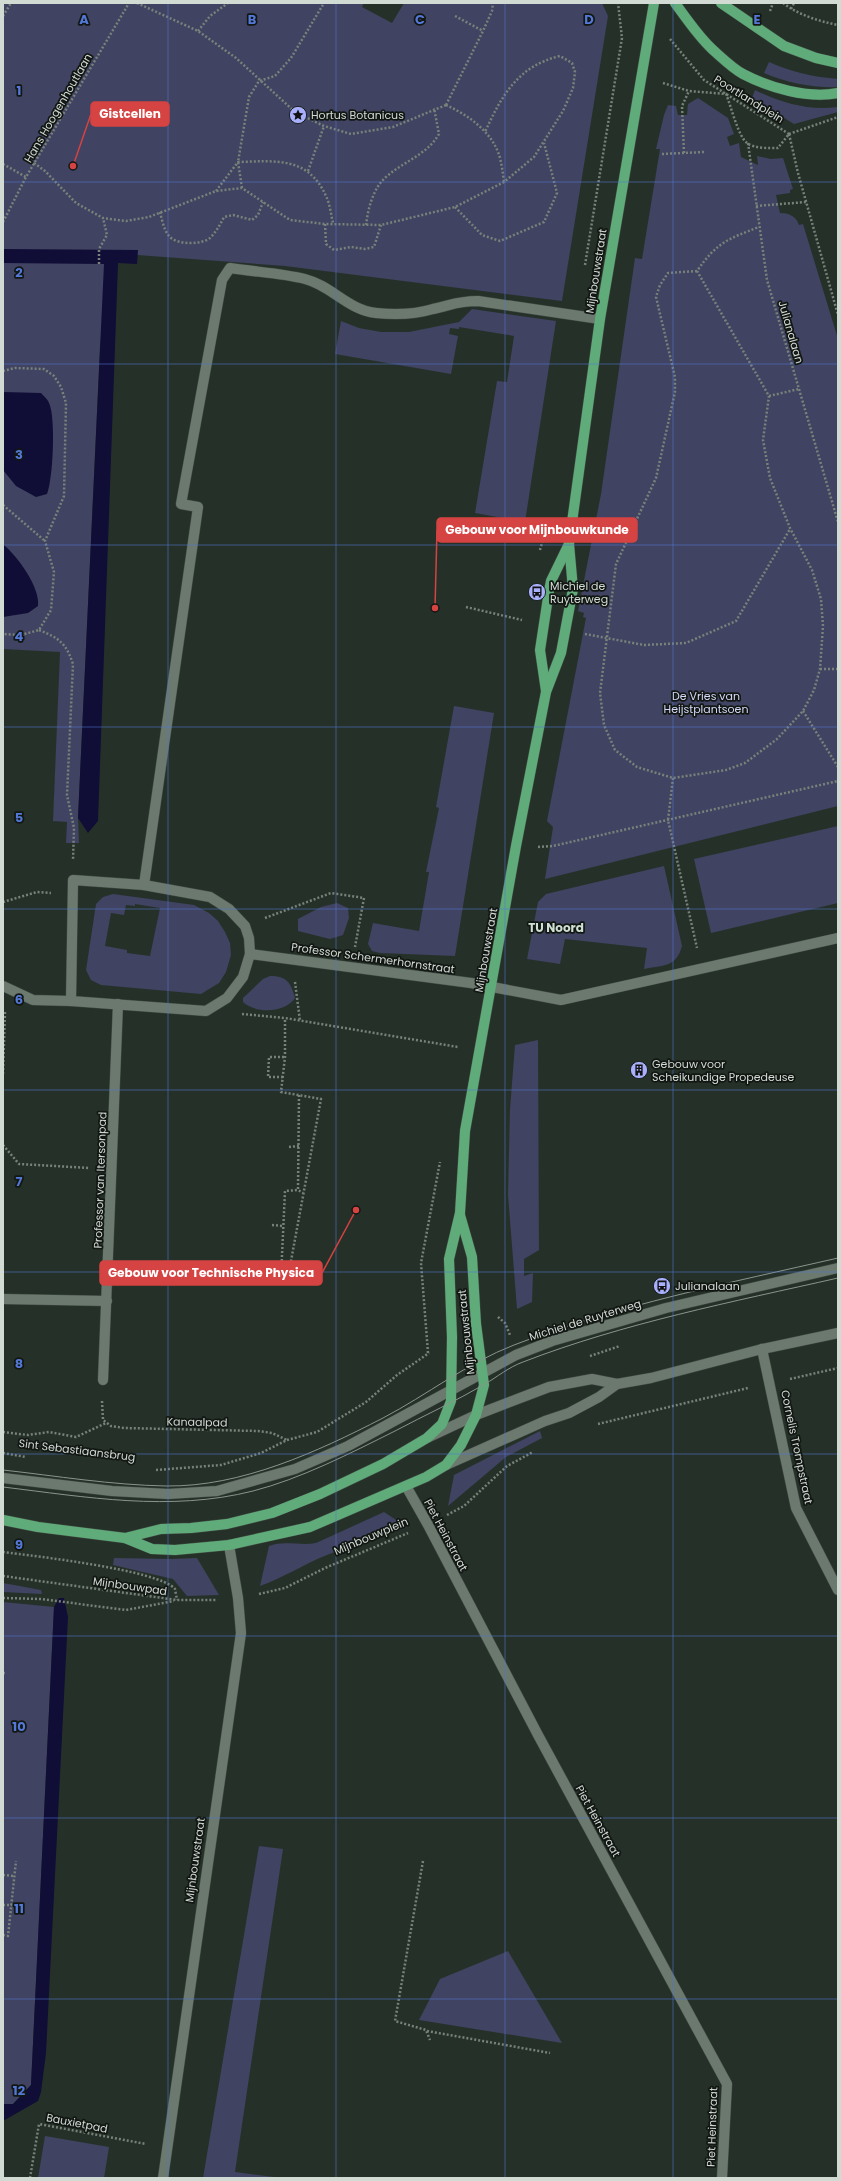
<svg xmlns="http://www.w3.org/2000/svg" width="841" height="2181" font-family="Poppins,sans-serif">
	<rect width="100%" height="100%" fill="#253128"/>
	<g fill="#404361" fill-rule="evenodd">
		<polygon points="3,3 364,3 362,7 392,23 404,3 602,3 608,16 562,301 285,266 110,253 100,347 78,818 79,843 66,843 67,822 53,821 60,652 3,649"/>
		<path d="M769,62C791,72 814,77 838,79V87C813,88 787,83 764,73Z"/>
		<path d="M755,90C781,103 809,111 838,107V112L794,124L752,98Z"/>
		<path d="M698,98L728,118L734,134L727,137L730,146L739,143L741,157L758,165L757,156L771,159L783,158L793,189L790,190V193L776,195L780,213C789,213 796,216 799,225L803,224L838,339V806L545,879L553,827L547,821L586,618L583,617L584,613L578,611L601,494L635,258L642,259L660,149H656L664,115L668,105L676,106L678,115H687L688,104Z"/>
		<polygon points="472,309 556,321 525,522 475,513 497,381 507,382 514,336 459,327 459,329 450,328 449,334 458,336 451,374 335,354 341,321 359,328 381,332 409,332 459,322"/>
		<polygon points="454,706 494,713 455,956 380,953 372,951 368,944 373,923 419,931 429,872 426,872 439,808 436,807"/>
		<polygon points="838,826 838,903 711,933 694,859"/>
		<path d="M664,866L682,946C676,968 663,965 644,969L647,948L565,939L560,964L527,959L538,902L546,894Z"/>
		<path d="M113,894L194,905L209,913L218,921L225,932L230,943L231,955L226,972L219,983L201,994L101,985L91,980L86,970L96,904L103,897ZM135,904L160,908L150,956L127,953V950L105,946L111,913L124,915L126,905L135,906Z"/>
		<polygon points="337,903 348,908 349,918 343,935 330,939 298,931 298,919 321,907"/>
		<path d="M270,976C287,976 291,983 295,998C285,1013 256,1014 243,1002V998L263,979Z"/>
		<polygon points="538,1040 539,1250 524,1259 524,1276 533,1273 532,1302 517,1309 508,1195 510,1109 515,1045"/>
		<polygon points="540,1431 542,1438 506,1457 448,1506 454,1475"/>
		<path d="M384,1512L407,1527C381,1538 353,1544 327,1555C304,1564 283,1578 260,1586L269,1546C284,1540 300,1546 316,1543Z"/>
		<polygon points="114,1558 171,1559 197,1558 219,1595 187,1596 173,1579 113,1565"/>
		<polygon points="3,1583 41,1590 42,1594 3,1592"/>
		<polygon points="3,1602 54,1607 31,2085 13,2104 3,2104"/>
		<polygon points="259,1846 283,1849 235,2172 282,2178 203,2178"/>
		<polygon points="508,1951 562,2043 419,2020 440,1979"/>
		<polygon points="45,2136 109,2147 104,2178 38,2178"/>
	</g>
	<g fill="#100d36">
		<polygon points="3,249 138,250 137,264 118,263 98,821 88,833 78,818 104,264 3,263"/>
		<path d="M3,392L41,393C44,396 48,400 49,403C56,417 53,480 47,494L36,497L16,486L3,470Z"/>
		<path d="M3,544C18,557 40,587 38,606L28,613L3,617Z"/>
		<polygon points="59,1598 64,1598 68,1617 46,2053 41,2092 38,2101 3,2121 3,2104 13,2104 31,2085 54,1607"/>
	</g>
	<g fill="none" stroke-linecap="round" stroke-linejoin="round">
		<defs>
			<g id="minor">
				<polygon points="73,880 144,885 210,897 229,909 245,926 249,938 250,954 243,977 227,998 206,1011 71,1001"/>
				<path d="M144,885L198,507L181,504L222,280L230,268C255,272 281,273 305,279C332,286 348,310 376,313C394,315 416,314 433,309C452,305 457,301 478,301L600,319"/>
				<polyline points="250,954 471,983 561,1000 838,938"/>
				<polyline points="3,986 33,1000 71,1001"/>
				<polyline points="3,1299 107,1301"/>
				<polyline points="762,1349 796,1508 838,1590"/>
				<polyline points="103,1380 118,1004"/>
				<polyline points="429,1437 476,1415 549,1387 592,1379 617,1384 651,1378 762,1349 838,1333"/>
				<polyline points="446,1465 545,1421 569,1413 599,1397 617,1384"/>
				<polyline points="3,1478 112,1491 168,1494 217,1491 295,1469 348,1446 516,1355 552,1341 666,1308 838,1268"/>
				<polyline points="406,1486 428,1525 538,1735 727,2084 722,2178"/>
				<polyline points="163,2178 241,1633 238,1598 229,1545"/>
			</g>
			<g id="major">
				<path d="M675,3C686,18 698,36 712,49C721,57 732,68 743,74C770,88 808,99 838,93"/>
				<polyline points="721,3 784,46 816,58 838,63"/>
				<polyline points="546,691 540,650 549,591 551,581 569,544"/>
				<polyline points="3,1520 38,1527 125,1538 152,1549 175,1550 229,1545 310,1527 426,1477 446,1465 461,1445 476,1415 484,1385 476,1324 472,1257 460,1215"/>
				<polyline points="125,1538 161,1529 191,1528 227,1524 272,1513 320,1494 383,1464 427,1438 442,1424 451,1401 452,1337 449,1259 460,1213 465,1131 516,846 546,692 561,653 573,589 569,544 600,319 654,3"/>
			</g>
		</defs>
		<use href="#minor" stroke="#414b44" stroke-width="11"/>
		<use href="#major" stroke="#414b44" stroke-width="11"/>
		<g stroke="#78827a" stroke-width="2.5" stroke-dasharray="2 2" stroke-linecap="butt">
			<polyline points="137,3 198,31 236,58 295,112 324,126 351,134 393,127 446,105"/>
			<path d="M783,3C799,15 818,21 838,25"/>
			<polyline points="791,9 794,3"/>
			<polyline points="770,11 773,3"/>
			<polyline points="3,16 11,3"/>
			<polyline points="455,16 483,31"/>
			<polyline points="198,31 210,16 228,3"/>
			<polyline points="670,39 704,80 789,134"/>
			<path d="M663,83L689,91L726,94C731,106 738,136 747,143C755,149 770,148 778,148L789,134"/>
			<polyline points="446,105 483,31 492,11 493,3"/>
			<path d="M446,105C468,115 493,132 500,158C502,166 503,174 504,182"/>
			<polyline points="789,134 798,173 838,315"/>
			<polyline points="789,134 838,117"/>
			<polyline points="748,143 767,280 838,522"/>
			<polyline points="684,153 682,106 689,91"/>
			<polyline points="662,154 704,152"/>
			<path d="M34,163L45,171L76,203L103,218L126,221L149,217L216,191L242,188L290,220L325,224L381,225L455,207L504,182L534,157L563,111L573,88L575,72L572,63L560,56C518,66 502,95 485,132"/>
			<polyline points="3,164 26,177"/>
			<polyline points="308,171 324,126"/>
			<polyline points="242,188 238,162 249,97 259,81 275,76 291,58 324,3"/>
			<path d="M216,191L238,162C275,161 308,156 326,196C330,204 331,215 333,223"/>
			<polyline points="756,206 806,202"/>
			<polyline points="455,207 482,235 500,241 544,222 557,193 544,143"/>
			<path d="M160,212C162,220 164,230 169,236C176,245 201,245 210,238C216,232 220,225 224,217L233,215L252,220L258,215L263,202"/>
			<polyline points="3,222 26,177 129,3"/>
			<polyline points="325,224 326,244 334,250 351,247 365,249 374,247 381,225"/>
			<path d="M366,225C368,209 373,188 386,177C404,161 427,155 439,134L434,108"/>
			<polyline points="99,264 99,249 107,235 103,218"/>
			<polyline points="585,265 622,38 618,3"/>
			<path d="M697,271L769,396L763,440L770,478L790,528L812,570L821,599L823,626L820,669L814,690L803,711L777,739L745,763L726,770L673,778L637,767L615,750L604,725L600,693L616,564L656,478L675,392V377L656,297L660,285L668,273L697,271C717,242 728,239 759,227"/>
			<polyline points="3,371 15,368 44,369 54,376 61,387 66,403 64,496 45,541 54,572 51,610 39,630 21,635 3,634"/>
			<polyline points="769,396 799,389"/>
			<polyline points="3,505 45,541"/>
			<polyline points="540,550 549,518"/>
			<polyline points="466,607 522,620"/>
			<path d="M39,630C59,638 66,643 73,664L67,795L74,828L73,860"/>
			<polyline points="585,634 644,645 686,643 736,621 790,529"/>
			<polyline points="820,669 838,669"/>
			<polyline points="803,711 838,767"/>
			<polyline points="673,778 668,820 697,948"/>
			<polyline points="538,847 553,846 838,781"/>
			<polyline points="3,902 37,892 51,893"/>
			<polyline points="265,918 331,893 364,898 355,947"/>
			<polyline points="295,982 300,1021"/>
			<polyline points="242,1014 285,1018 458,1047"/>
			<polyline points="3,1074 5,1012"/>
			<polyline points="283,1077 268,1077 269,1057 285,1057"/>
			<polyline points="299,1095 298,1190 303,1193"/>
			<polyline points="3,1145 19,1164 90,1168"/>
			<polyline points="289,1147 299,1146"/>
			<polyline points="272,1225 283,1226"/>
			<polyline points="128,1272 288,1277 321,1099 281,1092 285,1057 285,1018"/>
			<polyline points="281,1277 285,1191 298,1190"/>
			<polyline points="498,1317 505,1323 510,1335"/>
			<polyline points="428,1353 421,1263 440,1162"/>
			<polyline points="590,1356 620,1346"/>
			<polyline points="790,1379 838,1368"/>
			<polyline points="102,1401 103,1420 111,1426 124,1428 258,1431 272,1433 287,1440"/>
			<polyline points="598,1424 748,1388"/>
			<polyline points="3,1432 28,1435 49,1432 76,1437 106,1423"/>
			<polyline points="3,1453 26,1457"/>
			<polyline points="156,1470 221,1465 261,1453 287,1440 317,1432 366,1402 397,1375 429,1353"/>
			<polyline points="447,1515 464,1506 507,1466 533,1452"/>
			<path d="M3,1552C34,1556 159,1570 175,1589L177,1600"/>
			<polyline points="3,1576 177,1600 217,1600"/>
			<polyline points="259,1594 285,1588 325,1568 408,1533"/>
			<polyline points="3,1598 41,1599 126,1610 174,1601"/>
			<polyline points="3,1673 5,1673"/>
			<polyline points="423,1861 395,2021 426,2030 430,2040"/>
			<polyline points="3,1875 14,1876"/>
			<polyline points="3,1905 12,1905"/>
			<polyline points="3,1935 8,1936 16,1861"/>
			<polyline points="427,2031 550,2053"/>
			<polyline points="30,2178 39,2124 146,2144"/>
		</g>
		<use href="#minor" stroke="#6b796f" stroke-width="10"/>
		<use href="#major" stroke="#5fac7a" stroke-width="10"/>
		<g stroke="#8a948d" stroke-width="1">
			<path d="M3,1470C57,1476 111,1485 166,1486C241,1487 317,1452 383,1418C427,1395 467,1363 514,1345C618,1305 729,1283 838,1258"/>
			<path d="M3,1487C86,1497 170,1512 253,1491C300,1479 351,1453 395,1431C425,1415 456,1401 485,1384C497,1377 509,1367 523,1362C624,1323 732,1302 838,1278"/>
		</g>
	</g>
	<path fill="none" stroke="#5378d7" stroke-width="1" stroke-opacity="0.55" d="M168,3V2178M336,3V2178M505,3V2178M673,3V2178M3,182H838M3,364H838M3,545H838M3,727H838M3,909H838M3,1090H838M3,1272H838M3,1454H838M3,1636H838M3,1818H838M3,1999H838"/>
	<defs>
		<symbol id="sight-disc" viewBox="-11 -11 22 22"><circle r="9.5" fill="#a8b0fc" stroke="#121713"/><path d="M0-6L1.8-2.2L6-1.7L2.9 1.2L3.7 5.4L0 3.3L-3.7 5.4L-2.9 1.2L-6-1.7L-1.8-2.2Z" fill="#111"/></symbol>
		<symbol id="bus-disc" viewBox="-11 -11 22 22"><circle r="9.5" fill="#a8b0fc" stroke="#121713"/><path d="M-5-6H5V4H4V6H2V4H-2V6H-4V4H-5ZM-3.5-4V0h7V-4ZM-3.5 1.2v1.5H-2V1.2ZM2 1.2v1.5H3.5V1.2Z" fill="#111"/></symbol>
		<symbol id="building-disc" viewBox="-11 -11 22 22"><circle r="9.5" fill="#a8b0fc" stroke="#121713"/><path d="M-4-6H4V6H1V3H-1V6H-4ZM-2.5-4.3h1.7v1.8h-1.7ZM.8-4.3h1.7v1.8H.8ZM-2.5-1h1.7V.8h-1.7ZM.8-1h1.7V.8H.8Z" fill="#111"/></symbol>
	</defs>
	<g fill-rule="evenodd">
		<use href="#sight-disc" x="288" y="105" width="20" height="20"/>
		<use href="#bus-disc" x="527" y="582" width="20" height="20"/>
		<use href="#building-disc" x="629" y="1060" width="20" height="20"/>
		<use href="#bus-disc" x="652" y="1276" width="20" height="20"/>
	</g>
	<g text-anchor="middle" stroke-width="3.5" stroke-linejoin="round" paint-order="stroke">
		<g font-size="11" fill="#d2dad4" stroke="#121713">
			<text transform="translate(749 99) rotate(32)" y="4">Poortlandplein</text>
			<text transform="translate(58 108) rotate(-60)" y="4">Hans Hoogenhoutlaan</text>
			<text transform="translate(596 271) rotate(-81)" y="4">Mijnbouwstraat</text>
			<text transform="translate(791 332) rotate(74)" y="4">Julianalaan</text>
			<text transform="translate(486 950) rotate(-80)" y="4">Mijnbouwstraat</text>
			<text transform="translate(373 958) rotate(8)" y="4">Professor Schermerhornstraat</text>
			<text transform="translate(100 1180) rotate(-88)" y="4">Professor van Itersonpad</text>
			<text transform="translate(585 1320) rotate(-17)" y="4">Michiel de Ruyterweg</text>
			<text transform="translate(466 1332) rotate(-96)" y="4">Mijnbouwstraat</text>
			<text transform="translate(197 1422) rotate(1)" y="4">Kanaalpad</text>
			<text transform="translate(797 1447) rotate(78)" y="4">Cornelis Trompstraat</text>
			<text transform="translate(77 1450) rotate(7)" y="4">Sint Sebastiaansbrug</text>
			<text transform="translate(446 1535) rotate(62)" y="4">Piet Heinstraat</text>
			<text transform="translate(371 1536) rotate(-23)" y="4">Mijnbouwplein</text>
			<text transform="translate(130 1586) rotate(8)" y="4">Mijnbouwpad</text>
			<text transform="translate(598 1821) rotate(61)" y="4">Piet Heinstraat</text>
			<text transform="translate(195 1860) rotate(-82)" y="4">Mijnbouwstraat</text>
			<text transform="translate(77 2123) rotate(11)" y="4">Bauxietpad</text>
			<text transform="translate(712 2127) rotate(-88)" y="4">Piet Heinstraat</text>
		</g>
		<g font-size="11" fill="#d2dad4" stroke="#121713" text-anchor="start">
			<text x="311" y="119">Hortus Botanicus</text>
			<text x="550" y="590">Michiel de<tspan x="550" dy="13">Ruyterweg</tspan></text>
			<text x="652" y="1068">Gebouw voor<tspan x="652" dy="13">Scheikundige Propedeuse</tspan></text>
			<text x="675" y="1290">Julianalaan</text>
		</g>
		<g font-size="11" fill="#d5d9f8" stroke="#121713">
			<text x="706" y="700">De Vries van<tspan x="706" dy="13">Heijstplantsoen</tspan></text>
		</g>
		<g font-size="12" font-weight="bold" fill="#cfdfd3" stroke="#121713">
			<text x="556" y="932">TU Noord</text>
		</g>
	</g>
	<g font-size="13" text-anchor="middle" font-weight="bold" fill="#5378d7" stroke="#121713" stroke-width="3.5" stroke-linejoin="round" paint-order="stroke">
		<text x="84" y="24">A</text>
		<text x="252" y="24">B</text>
		<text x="420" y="24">C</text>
		<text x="589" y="24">D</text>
		<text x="757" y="24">E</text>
		<text x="19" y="95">1</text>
		<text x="19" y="277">2</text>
		<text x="19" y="459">3</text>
		<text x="19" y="641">4</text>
		<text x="19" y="822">5</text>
		<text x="19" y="1004">6</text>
		<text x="19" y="1186">7</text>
		<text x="19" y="1368">8</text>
		<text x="19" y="1549">9</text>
		<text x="19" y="1731">10</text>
		<text x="19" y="1913">11</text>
		<text x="19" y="2095">12</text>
	</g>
	<path fill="none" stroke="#d54342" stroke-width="1.5" d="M73 166L91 114M435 608L437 530M356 1210L322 1273"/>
	<g fill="#d54342" stroke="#121713" stroke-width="1.5">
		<circle cx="73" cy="166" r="4"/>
		<circle cx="435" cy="608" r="4"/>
		<circle cx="356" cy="1210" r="4"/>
	</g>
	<g fill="#d54342" stroke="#d54342" stroke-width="1.5">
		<rect x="91" y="102" width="78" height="24" rx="4"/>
		<rect x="437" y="518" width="200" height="24" rx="4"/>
		<rect x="100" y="1261" width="222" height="24" rx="4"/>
	</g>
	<g font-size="12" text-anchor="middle" font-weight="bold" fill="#fff">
		<text x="130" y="118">Gistcellen</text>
		<text x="537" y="534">Gebouw voor Mijnbouwkunde</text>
		<text x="211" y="1277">Gebouw voor Technische Physica</text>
	</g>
	<rect width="841" height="2181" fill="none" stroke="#d2dad4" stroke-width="8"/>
</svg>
